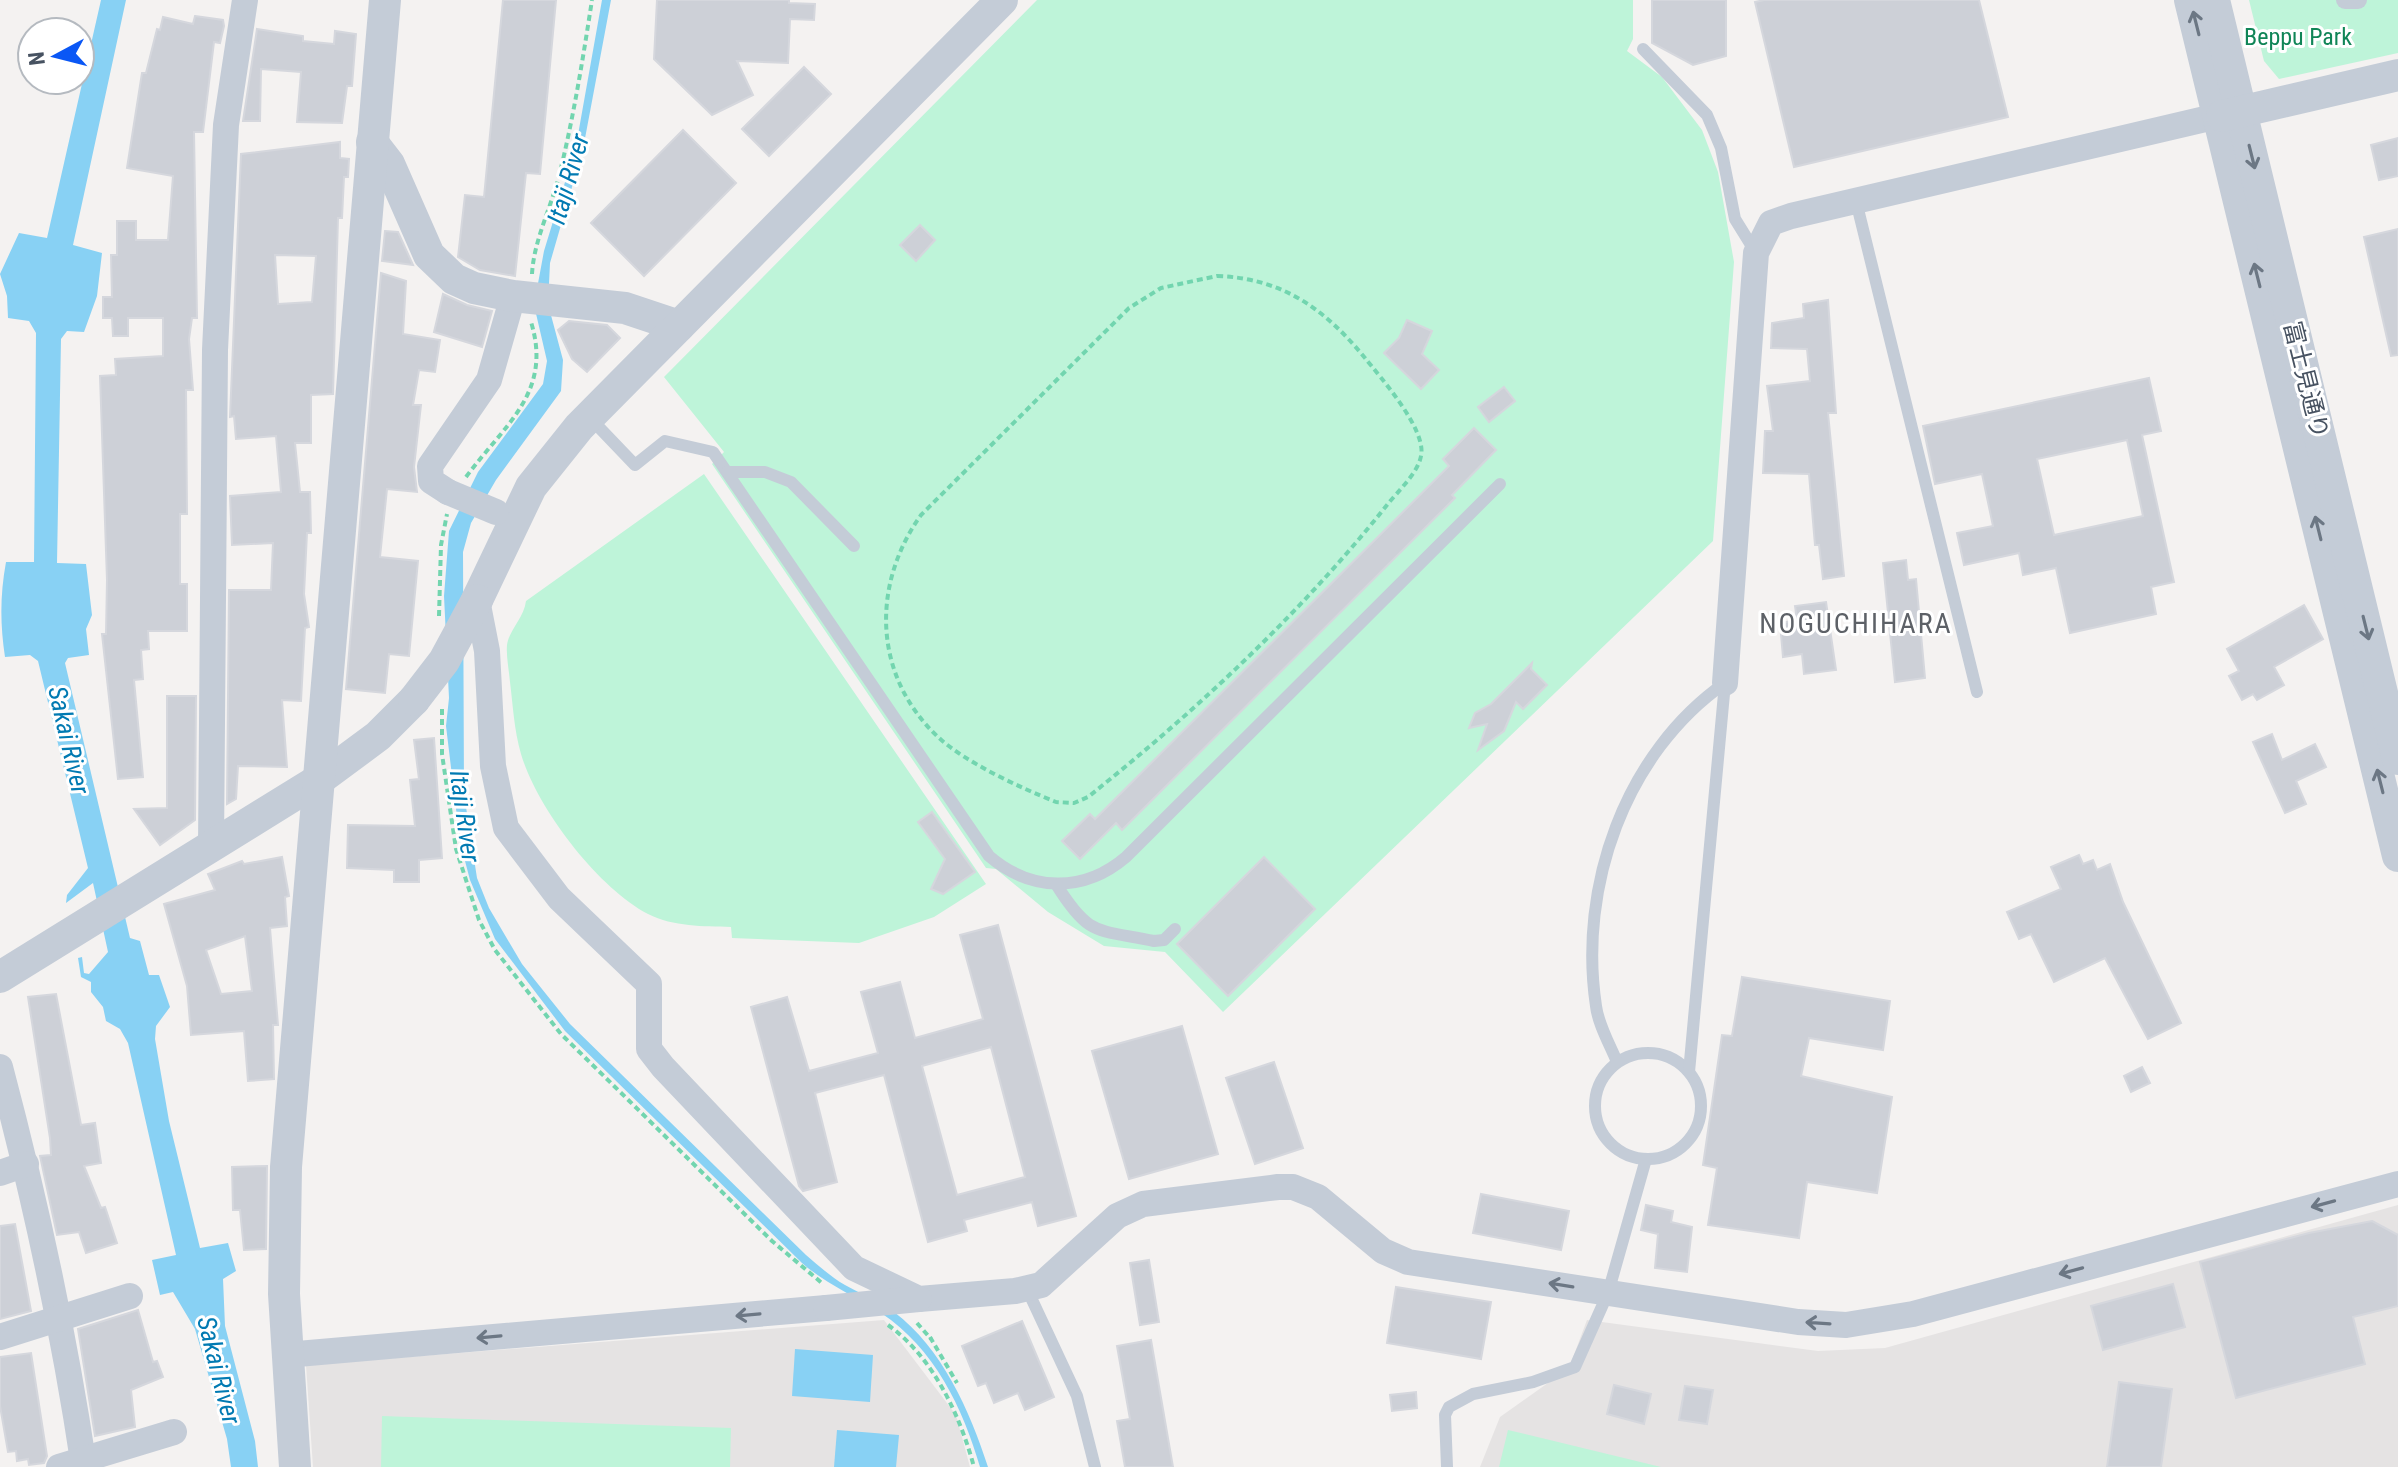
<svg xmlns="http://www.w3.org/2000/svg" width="2398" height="1467" font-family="'Roboto Condensed','Noto Sans JP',sans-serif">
	<rect width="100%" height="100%" fill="#f4f2f1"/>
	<g fill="#e5e3e3">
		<polygon points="2398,1205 2398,1467 1480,1467 1500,1417 1569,1368 1587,1320 1818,1351 1885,1348"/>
		<polygon points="884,1320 956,1415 970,1467 313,1467 306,1365"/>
	</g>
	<g fill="#bef4d9">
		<polygon points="1037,0 1633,0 1633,39 1627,51 1662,77 1702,130 1718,172 1734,262 1713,541 1223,1012 1165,952 1104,946 1048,912 996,869 986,868 712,464 724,452 664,377"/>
		<polygon points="2249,0 2398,0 2398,53 2279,79 2264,61"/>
		<path d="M704,474L986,884L934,917L859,943L732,938L731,927C703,926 674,927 648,914C597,887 537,808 521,754C514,730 513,706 510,682C509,670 506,656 507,645C509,630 524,618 526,601Z"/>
		<polygon points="382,1416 731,1428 730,1467 381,1467"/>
		<polygon points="1508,1430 1661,1467 1499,1467"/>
	</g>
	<g fill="#88d1f4">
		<path d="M101,0H126L73,245L102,253L97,296L84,332L67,331L61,339L57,563L86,564L92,615L86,629L89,655L68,658L65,663L130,938L140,941L149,975H159L170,1007L156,1026L155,1039L169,1121L200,1248L228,1243L236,1271L223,1279L225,1326L255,1441L258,1467H231L227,1439L195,1329L173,1292L160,1295L152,1260L176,1255L128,1043L120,1029L106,1021L103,1007L91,992V982L81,977L78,958L82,957L84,973L89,974L108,952L93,883L66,903L67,895L88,868L38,661L30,655L5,657C0,624 0,595 6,562H34L36,333L29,321L8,318L7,296L0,274L19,233L47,238Z"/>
		<path d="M602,0H611L583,149L550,263L548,304L563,360L561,391L496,480L471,523L463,552L464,794L477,878L489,908L522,964L570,1024L806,1255C819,1266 831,1277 845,1285C861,1294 879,1301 894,1312C942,1348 970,1411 988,1467H980C963,1408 934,1348 881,1313C855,1296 826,1284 802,1263L565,1031L495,939L470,880L460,842L446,726L449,698L444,596L449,531L478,472L543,384L547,361L534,305L544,251L576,146Z"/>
		<polygon points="795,1349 873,1355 870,1402 792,1396"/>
		<polygon points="837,1430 899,1435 896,1467 834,1467"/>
	</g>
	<g fill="#cdd0d7" stroke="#d5d7dd" stroke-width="2" fill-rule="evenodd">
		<polygon points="503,0 556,0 540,174 526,173 515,276 480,270 458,257 465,195 484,197"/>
		<polygon points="657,0 789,0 789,3 815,4 814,20 790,19 788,63 737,61 753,95 712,115 654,59"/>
		<polygon points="1652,0 1726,0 1726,56 1693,65 1652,43"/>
		<polygon points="1764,0 1979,0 2008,117 1794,167 1755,2"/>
		<polygon points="195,16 223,20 224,26 220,43 214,42 203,132 194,132 197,318 192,318 189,339 193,390 186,390 187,514 180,514 180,584 187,584 187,631 148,631 149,649 141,650 143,679 134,680 143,777 118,779 102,634 106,634 107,580 100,376 116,375 115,359 163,356 163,318 128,318 128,336 113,336 112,318 103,318 103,297 112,297 111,255 117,255 117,221 136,221 136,240 168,240 173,176 127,168 142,73 146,73 157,29 160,30 163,17 193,24"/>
		<polygon points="257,29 303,36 303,41 334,44 335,31 356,34 352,86 347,86 342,123 297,122 301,72 261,69 260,121 243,121"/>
		<polygon points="804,67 831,94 769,156 742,129"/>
		<polygon points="683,130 736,183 644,276 591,223"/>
		<polygon points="2398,138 2398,176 2379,180 2371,145"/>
		<path d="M340,142V158L349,159L348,177H344L342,218H338L333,394L311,395V443H295L300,492H310L311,533H307L304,594L309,627L305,628L301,701L282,700L287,767L238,766L236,799L227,804L229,590H271L273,543L232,545L230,496L281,492L276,436L236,439L234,416L230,417L241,154ZM275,255L316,256L312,302L278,304Z"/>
		<polygon points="920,225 935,240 916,261 900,245"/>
		<polygon points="2398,229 2398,355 2391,356 2364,237"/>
		<polygon points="385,231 398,232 413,265 382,261"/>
		<polygon points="381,273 406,281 403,334 440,340 435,372 419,370 413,405 421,405 414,467 417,492 387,489 380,557 418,561 409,656 389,654 385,693 346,689"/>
		<polygon points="443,294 467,305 492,311 482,347 434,332"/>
		<polygon points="1828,300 1836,413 1828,413 1844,576 1823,579 1819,545 1815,545 1809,474 1763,473 1765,431 1773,431 1767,386 1810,381 1807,349 1771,348 1772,323 1804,318 1803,304"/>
		<polygon points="1407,320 1432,331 1422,354 1439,370 1421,389 1384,353 1399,338"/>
		<polygon points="569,321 607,325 620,338 587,372 572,359 558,330"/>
		<path d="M2149,378L2161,431L2142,435L2174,582L2151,587L2156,614L2070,633L2056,568L2023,575L2019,553L1964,565L1957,533L1993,526L1982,474L1935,484L1923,426ZM2127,440L2143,516L2054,535L2037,459Z"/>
		<polygon points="1504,387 1515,401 1489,422 1478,407"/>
		<polygon points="1474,428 1496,450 1452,495 1455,498 1122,830 1116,823 1080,859 1062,841 1090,814 1095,819 1449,466 1443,459"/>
		<polygon points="1906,560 1908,580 1916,579 1925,678 1895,682 1883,563"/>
		<polygon points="1826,602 1836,670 1804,674 1802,654 1783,657 1780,623 1797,620 1795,606"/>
		<polygon points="2304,605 2323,639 2274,667 2284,685 2257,700 2253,694 2242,700 2229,676 2239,671 2227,649"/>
		<polygon points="1532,663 1531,669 1547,685 1523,709 1516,702 1504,731 1478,750 1487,724 1469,728 1475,713 1491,704"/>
		<polygon points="167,696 196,696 195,820 160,845 134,809 167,808"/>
		<polygon points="2272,734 2282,760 2315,744 2326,767 2296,781 2306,804 2285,813 2253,742"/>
		<polygon points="434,738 442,858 419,860 419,882 394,882 394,870 347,868 348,825 415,826 410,780 419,779 414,740"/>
		<polygon points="932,812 975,872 943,894 931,889 945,859 918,822"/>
		<polygon points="2079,855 2083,864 2093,860 2097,870 2110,864 2123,902 2181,1023 2148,1039 2105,958 2054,982 2031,934 2019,939 2007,912 2061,889 2051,867"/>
		<path d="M282,857L289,896L285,897L287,926L270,928L278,1025H273L274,1079L248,1081L244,1031L191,1035L187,986L164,904L215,890L208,874L242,861L244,864ZM245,936L252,991L221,994L206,950Z"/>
		<polygon points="1264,857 1315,909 1228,996 1177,944"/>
		<path d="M998,925L1076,1216L1038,1226L1032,1202L964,1220L967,1231L928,1242L884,1075L815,1093L837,1182L803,1191L799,1186L751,1007L787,997L809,1071L878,1053L861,992L900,982L915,1038L983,1019L960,935ZM991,1047L1025,1177L957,1195L922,1066Z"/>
		<polygon points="1742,977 1890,1001 1883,1050 1809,1038 1801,1076 1892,1097 1877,1193 1807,1182 1799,1238 1708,1225 1717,1168 1703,1165 1722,1035 1732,1036"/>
		<polygon points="56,994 81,1125 95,1123 101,1163 84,1166 101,1208 105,1207 117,1243 86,1253 79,1232 57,1235 40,1156 51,1155 50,1138 28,997"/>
		<polygon points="1182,1026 1218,1154 1129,1179 1092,1051"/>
		<polygon points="1274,1062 1303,1148 1255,1164 1226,1078"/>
		<polygon points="2142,1067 2150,1083 2131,1092 2124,1076"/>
		<polygon points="267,1166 266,1249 244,1250 240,1210 233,1210 232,1167"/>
		<polygon points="1481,1194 1569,1211 1561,1250 1473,1233"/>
		<polygon points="1646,1205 1673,1211 1671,1222 1692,1227 1687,1272 1655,1268 1658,1234 1641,1230"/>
		<polygon points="2372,1221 2398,1235 2398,1306 2353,1317 2365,1364 2236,1398 2200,1262 2309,1233"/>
		<polygon points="15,1224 31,1311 0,1319 0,1226"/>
		<polygon points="1149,1260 1159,1322 1140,1325 1130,1263"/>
		<polygon points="2173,1284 2185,1327 2103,1350 2091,1306"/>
		<polygon points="1396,1287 1491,1302 1481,1359 1387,1343"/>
		<polygon points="138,1310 153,1362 157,1361 163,1377 131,1390 135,1427 95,1436 78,1329"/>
		<polygon points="1022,1321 1054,1397 1025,1410 1018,1393 994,1403 986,1383 978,1386 962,1346"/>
		<polygon points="1151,1340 1173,1467 1125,1467 1117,1421 1130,1419 1117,1346"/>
		<polygon points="31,1353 47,1456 44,1463 29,1465 28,1459 17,1461 16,1451 8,1452 0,1406 0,1357"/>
		<polygon points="2119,1382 2172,1389 2161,1467 2107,1467"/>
		<polygon points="1614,1385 1651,1394 1644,1424 1607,1414"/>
		<polygon points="1685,1386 1713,1390 1707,1424 1679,1420"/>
		<polygon points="1416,1392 1417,1408 1392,1411 1390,1395"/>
	</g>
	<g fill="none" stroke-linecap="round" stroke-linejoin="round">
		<g stroke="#72d5af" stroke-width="4" stroke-dasharray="6 4" stroke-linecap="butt">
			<path d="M532,274C534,239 552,206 560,172C574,115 583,58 592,0"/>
			<path d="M1217,276C1282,278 1325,309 1365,358C1381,378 1427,430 1421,456C1418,473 1398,491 1387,505C1301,613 1196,711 1088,797L1074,803L1056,802C1021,788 966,763 938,737C873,676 871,585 921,515L1129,308L1161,288Z"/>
			<path d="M466,477C504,425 553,393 531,322"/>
			<polyline points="439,616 441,545 447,514"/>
			<polyline points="442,709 442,754 456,849 479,920 495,950 561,1034 772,1241 823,1284"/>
			<polyline points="917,1323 931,1339"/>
			<path d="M888,1325C933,1357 960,1415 974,1467"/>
			<polyline points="930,1337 957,1383"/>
		</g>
		<g stroke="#c4ccd7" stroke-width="12">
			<polyline points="1643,49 1707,115 1721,148 1735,219 1756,253"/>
			<polyline points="1856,201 1977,692"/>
			<path d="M591,419L635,465L665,441L713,452L989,856C1031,892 1084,893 1126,857L1500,484"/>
			<polyline points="727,472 765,472 791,482 854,546"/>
			<path d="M1056,884C1089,937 1096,929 1154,941L1164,940L1175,929"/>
			<circle cx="1648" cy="1106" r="53"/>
			<path d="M1617,1062C1610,1045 1598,1024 1596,1006C1578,887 1625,753 1725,683"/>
			<polyline points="1689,1072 1725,683"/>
			<polyline points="1027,1289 1077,1396 1095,1467"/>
			<polyline points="1447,1467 1445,1415 1449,1407 1473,1394 1533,1382 1575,1367 1608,1293 1646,1159"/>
		</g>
		<polyline stroke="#c4ccd7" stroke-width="18" points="2345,0 2358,0"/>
		<g stroke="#c4ccd7" stroke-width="26">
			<polyline points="448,492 431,481 430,466 489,380 513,296"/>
			<polyline points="477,600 487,651 493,766 506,828 559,898 649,984 649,1049 663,1067 854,1268 919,1299 1015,1291 1041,1285 1117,1216 1143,1204 1278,1187 1293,1187 1318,1197 1383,1251 1408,1262 1798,1322 1846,1325 1913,1314 2398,1184"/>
			<polyline points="1725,683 1756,253 1771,223 1791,216 2218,116"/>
			<polyline points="211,847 215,350 226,125 245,0"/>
			<path d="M0,1067C35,1199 64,1332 84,1467"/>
			<polyline points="0,1173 26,1164"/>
			<polyline points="0,1337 130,1296"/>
			<polyline points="286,1355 826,1308"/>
			<polyline points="59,1467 174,1432"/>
		</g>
		<g stroke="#c4ccd7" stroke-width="32">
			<polyline points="2190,0 2398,856"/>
			<polyline points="2214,0 2398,759"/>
			<polyline points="2222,116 2398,75"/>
			<polyline points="372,142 389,164 429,255 454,279 474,288 513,296 625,308 679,326"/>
			<polyline points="477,600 531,487 579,427 1002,0"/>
			<polyline points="0,977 320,779 378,736 414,700"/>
			<polyline points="295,1467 284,1294 286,1167 385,0"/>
		</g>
		<g stroke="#c4ccd7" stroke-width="26">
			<polyline points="448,492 496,512"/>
			<polyline points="826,1308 919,1299"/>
		</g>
		<polyline stroke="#c4ccd7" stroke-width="32" points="414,700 444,661 477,600"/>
	</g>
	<defs><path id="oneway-shaft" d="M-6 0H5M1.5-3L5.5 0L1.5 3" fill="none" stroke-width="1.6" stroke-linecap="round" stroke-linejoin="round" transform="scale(2)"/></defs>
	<g stroke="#6c7784">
		<use href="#oneway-shaft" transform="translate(2196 23) rotate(-104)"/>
		<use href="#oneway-shaft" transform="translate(2252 157) rotate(76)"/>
		<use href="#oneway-shaft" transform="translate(2257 275) rotate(-104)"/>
		<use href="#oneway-shaft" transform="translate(2318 528) rotate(-104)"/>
		<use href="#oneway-shaft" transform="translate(2366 628) rotate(76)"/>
		<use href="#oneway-shaft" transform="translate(2380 781) rotate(-104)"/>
		<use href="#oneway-shaft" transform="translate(2323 1204) rotate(165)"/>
		<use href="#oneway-shaft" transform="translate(2071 1271) rotate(165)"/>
		<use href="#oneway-shaft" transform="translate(1561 1285) rotate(-171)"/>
		<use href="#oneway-shaft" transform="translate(748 1315) rotate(175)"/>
		<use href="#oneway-shaft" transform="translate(1818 1323) rotate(-176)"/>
		<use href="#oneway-shaft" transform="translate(489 1337) rotate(175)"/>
	</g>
	<g text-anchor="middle" stroke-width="6" stroke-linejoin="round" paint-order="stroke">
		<g font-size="24" fill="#108557" stroke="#fff">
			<text x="2298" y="45">Beppu Park</text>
		</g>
		<g font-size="24" fill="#475261" stroke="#fff">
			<text transform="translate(2306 380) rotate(76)" y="8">富士見通り</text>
		</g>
		<g font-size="26" font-style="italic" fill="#017ab2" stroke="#fff">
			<text transform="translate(568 179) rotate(-74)" y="9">Itaji River</text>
			<text transform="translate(69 740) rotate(77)" y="9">Sakai River</text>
			<text transform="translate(465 816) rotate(82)" y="9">Itaji River</text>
			<text transform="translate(219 1370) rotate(76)" y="9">Sakai River</text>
		</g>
		<g font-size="28" letter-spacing="2" fill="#5d6167" stroke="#fff">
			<text x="1856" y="633">NOGUCHIHARA</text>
		</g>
	</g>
	<g transform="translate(56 56) rotate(263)"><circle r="38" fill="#ffffff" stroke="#b5bac0" stroke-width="2"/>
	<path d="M0-6L14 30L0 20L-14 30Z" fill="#0a57f5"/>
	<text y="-12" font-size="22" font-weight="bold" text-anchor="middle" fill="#475261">N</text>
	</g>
</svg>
